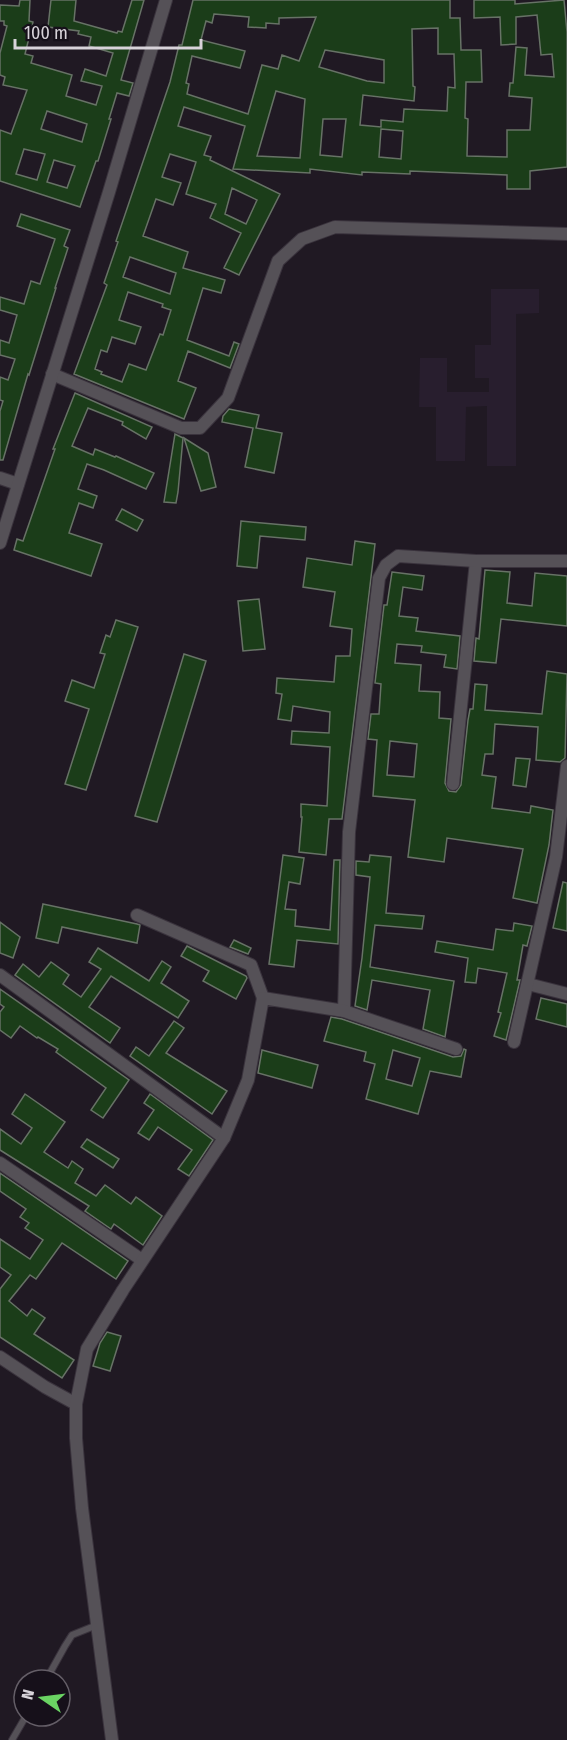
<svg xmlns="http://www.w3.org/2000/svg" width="567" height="1740" font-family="'Fira Sans Condensed',sans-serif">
	<rect width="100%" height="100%" fill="#201923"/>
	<polygon fill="#281e2e" points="491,289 539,289 539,313 516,314 516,466 487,466 487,406 466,407 465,461 436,461 436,407 419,407 420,358 447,358 447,392 489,392 489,378 475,378 475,345 491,345"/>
	<g fill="#1b3d19" stroke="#677266" stroke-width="1.5" fill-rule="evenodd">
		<path d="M20,0H30L29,21L33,22L25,54L33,56L31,63L72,75L66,96L96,105L102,86L81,81L85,69L106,76L113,53L89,46L91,37L78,34L79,31L48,27L51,0H76L74,21L117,33L118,31L122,32L132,0H144L121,80L133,83L129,96L117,93L109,119H111L98,161H96L80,207L0,181V130L11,134L27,90L3,85L5,77L0,75V53L7,26L4,25V21H0V5L19,6ZM47,111L87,124L82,142L41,129ZM24,149L45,154L37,180L16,174ZM54,160L75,166L67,188L47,182Z"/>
		<path d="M193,0H450V18H460L461,50H481L482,82H466L465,118L468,119L467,156L507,157V130H530L532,98L509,96L510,83H513L516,47L527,48L525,75L554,77L552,54L541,55L537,15L516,17V44L501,45L500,17L474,18V0H515V4L564,0L567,32V167L530,171V189H507V175L410,171V174L362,172V175L310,169V173L233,169L245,126L184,107L178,126L211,136L204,155L211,157L210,160L280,194L239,275L224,268L241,233L210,218L216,204L186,194L196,162L170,154L162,177L181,183L173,205L156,199L143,236L188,252L183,268L225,280L221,293L203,288L187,340L229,356L234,342L239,344L230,368L188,351L178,381L196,388L184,419L74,374L107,285L104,283L118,242L116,241L170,82L179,45H182ZM214,14L249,17L248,27L266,28V23L279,24V18L316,17L299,61L282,55L278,69L262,65L248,114L187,94L189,84L186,83L192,56L240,68L245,51L201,40L206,21L212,23ZM438,28V54H454L455,88L448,87L447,111L404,109L403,122L381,120V127L360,125L363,95L414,101L415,87L413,86L412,29ZM325,50L384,60V83L367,81L319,67ZM276,91L305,99L300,158L257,156ZM323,119H346L342,157L320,155ZM381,129L403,131L401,159L379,157ZM232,188L257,200L246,224L225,214ZM130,257L176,273L170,294L123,277ZM128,292L163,304L162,307L171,310L163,335L160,334L146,370L129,364L122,382L101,374L102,372L95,369L101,350L107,352L112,337L135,344L141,327L119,320Z"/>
		<polygon points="21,214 70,230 64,246 68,248 55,288 56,288 29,375 28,374 3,460 0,460 0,411 3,401 0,400 0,377 8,380 15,359 0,355 0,340 9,343 17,315 0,310 0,297 24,304 31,281 40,284 55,239 17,226"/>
		<polygon points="75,393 152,427 146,439 122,425 123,422 88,408 72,446 93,455 95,449 115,457 116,456 154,473 146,489 104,470 87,464 78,489 97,496 93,508 79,503 69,533 102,544 91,576 14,550 17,539 23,541 55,449 53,449"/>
		<polygon points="229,409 259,415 256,428 282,433 274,473 245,467 253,428 222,422 223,416"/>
		<polygon points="175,434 183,438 178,492 176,503 164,502"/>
		<polygon points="184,438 208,453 216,487 201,491"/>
		<polygon points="122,509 143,520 137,531 116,520"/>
		<polygon points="241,521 306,527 305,540 260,536 257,568 237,566"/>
		<polygon points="355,541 375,544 342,819 329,819 326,855 299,852 302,817 301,817 301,804 327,806 330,747 291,744 292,731 329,733 330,712 293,706 291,721 278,719 282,694 276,693 277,678 334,682 336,656 350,656 352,629 330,626 335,592 303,587 307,558 352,565"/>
		<polygon points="485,570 510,572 507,603 532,606 535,573 567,576 567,626 501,619 496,663 474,661 476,638 479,639"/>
		<path d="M392,572L424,576L422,590L403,587L399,616L418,618L416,631L460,636L457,669L444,667L446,655L421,652L422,646L397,644L395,663L421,665L419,691L440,692L439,718L451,719L445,783L449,791L456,792L461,785L468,720L470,709H473L475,684L487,685L485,710L542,714L547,671L567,674L565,758L560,762L536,760L538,727L495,724L493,754H485L482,775L496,777L492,808L530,813L531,806L553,810L549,845L537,903L513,898L523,849L447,838L444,862L408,857L415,800L373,796L377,740L368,739L371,714H379L381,684L375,683L384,605H387ZM390,741L417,744L414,777L387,775Z"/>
		<polygon points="259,599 265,649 243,651 238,601"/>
		<polygon points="116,620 138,627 86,790 65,784 89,709 65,701 72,680 94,688 105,654 100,653 106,635 110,637"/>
		<polygon points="184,654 206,661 157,822 135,816"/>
		<polygon points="516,758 530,759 526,787 513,785"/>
		<polygon points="283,855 304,858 300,884 289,882 285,909 296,910 295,926 330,930 334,860 340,860 338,944 297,940 294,967 269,964"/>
		<polygon points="370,855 391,857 386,913 424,916 422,929 375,925 370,967 454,981 445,1037 423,1029 430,990 372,980 367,1010 355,1006 362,958 370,877 356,875 356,861 369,862"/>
		<polygon points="563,882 567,883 567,931 553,928"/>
		<polygon points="43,904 137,924 140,925 137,943 62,927 58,943 36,938"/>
		<polygon points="0,922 20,937 13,958 0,953"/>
		<polygon points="514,923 532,926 527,946 523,945 517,980 520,980 506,1040 494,1036 501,1013 498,1012 507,973 478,968 476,983 465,982 468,958 435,952 437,941 493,950 496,929 513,931"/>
		<polygon points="234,940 251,948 248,954 230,947"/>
		<polygon points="187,946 246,976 247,978 236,999 203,981 209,971 181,956"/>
		<polygon points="98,948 149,981 162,961 171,967 161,983 189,1001 178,1018 111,976 89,1007 120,1028 110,1043 15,975 23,964 39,977 51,962 69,975 63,984 81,997 101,969 89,962"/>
		<polygon points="0,989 129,1080 103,1118 91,1110 106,1088 56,1052 58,1049 38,1037 37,1038 20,1026 11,1038 0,1030 0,1012 4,1007 0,1004"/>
		<polygon points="541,998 567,1004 567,1027 536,1019"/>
		<path d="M331,1017L342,1019L453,1057L461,1056L464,1049L466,1050L461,1077L430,1071L418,1114L366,1099L375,1064L364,1061L366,1052L324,1041ZM393,1050L420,1058L412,1086L386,1079Z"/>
		<polygon points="174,1021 184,1028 166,1053 227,1091 212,1114 130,1056 136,1047 149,1056"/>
		<polygon points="262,1050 318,1065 312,1088 258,1073"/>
		<polygon points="25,1094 65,1122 44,1152 68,1168 72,1161 83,1169 75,1183 96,1196 105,1185 131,1204 136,1197 162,1216 143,1245 114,1224 111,1229 85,1211 89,1206 0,1150 0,1129 21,1144 32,1128 12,1114"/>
		<polygon points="150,1094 213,1140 189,1176 178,1169 192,1150 158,1127 149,1140 138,1133 154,1110 144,1103"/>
		<polygon points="87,1139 119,1159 113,1168 81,1147"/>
		<polygon points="0,1173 128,1261 116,1279 62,1243 36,1279 30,1275 9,1301 27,1316 32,1309 45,1318 34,1334 74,1360 62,1378 0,1337 0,1289 11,1275 0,1267 0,1239 30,1259 43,1240 25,1228 29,1223 20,1217 26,1209 0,1191"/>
		<polygon points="107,1332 121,1336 110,1371 93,1366 100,1343"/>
	</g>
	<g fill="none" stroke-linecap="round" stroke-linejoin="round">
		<defs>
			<g id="service">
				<polyline points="46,1680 65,1646 72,1635 97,1625"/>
				<polyline points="12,1740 26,1716"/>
			</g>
			<g id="minor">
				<polyline points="52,374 181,428 200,428 228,398 278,261 302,239 335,227 567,234"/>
				<polyline points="0,478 18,484"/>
				<polyline points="0,543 109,192 166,0"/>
				<polyline points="453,784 476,561"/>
				<polyline points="137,915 251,965 263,998"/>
				<polyline points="0,975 224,1138"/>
				<polyline points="528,984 567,994"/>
				<polyline points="344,1011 349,832 379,578 386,565 398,556 476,561 567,561"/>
				<polyline points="514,1042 556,857 567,766"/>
				<polyline points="0,1163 142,1260"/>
				<polyline points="0,1357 45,1387 76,1404"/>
				<polyline points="112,1740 82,1508 76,1438 76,1404 87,1349 123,1290 224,1138 248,1080 263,998 344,1011 456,1049"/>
			</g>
		</defs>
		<use href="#service" stroke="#3a333d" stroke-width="8"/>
		<use href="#minor" stroke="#3a333d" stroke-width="14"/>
		<use href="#service" stroke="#555157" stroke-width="6"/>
		<use href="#minor" stroke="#555157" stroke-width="12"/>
	</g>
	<g transform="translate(42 1698) rotate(284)"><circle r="28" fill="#16101a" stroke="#645e67" stroke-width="1.5"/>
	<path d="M0-4.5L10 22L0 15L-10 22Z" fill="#6ad363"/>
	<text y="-9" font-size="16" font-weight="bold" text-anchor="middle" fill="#d8d3da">N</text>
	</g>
	<path d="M15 39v9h186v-9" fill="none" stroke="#d8d3da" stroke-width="3"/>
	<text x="24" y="39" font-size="18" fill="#d8d3da" stroke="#16101a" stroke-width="4.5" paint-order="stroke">100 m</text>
</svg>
